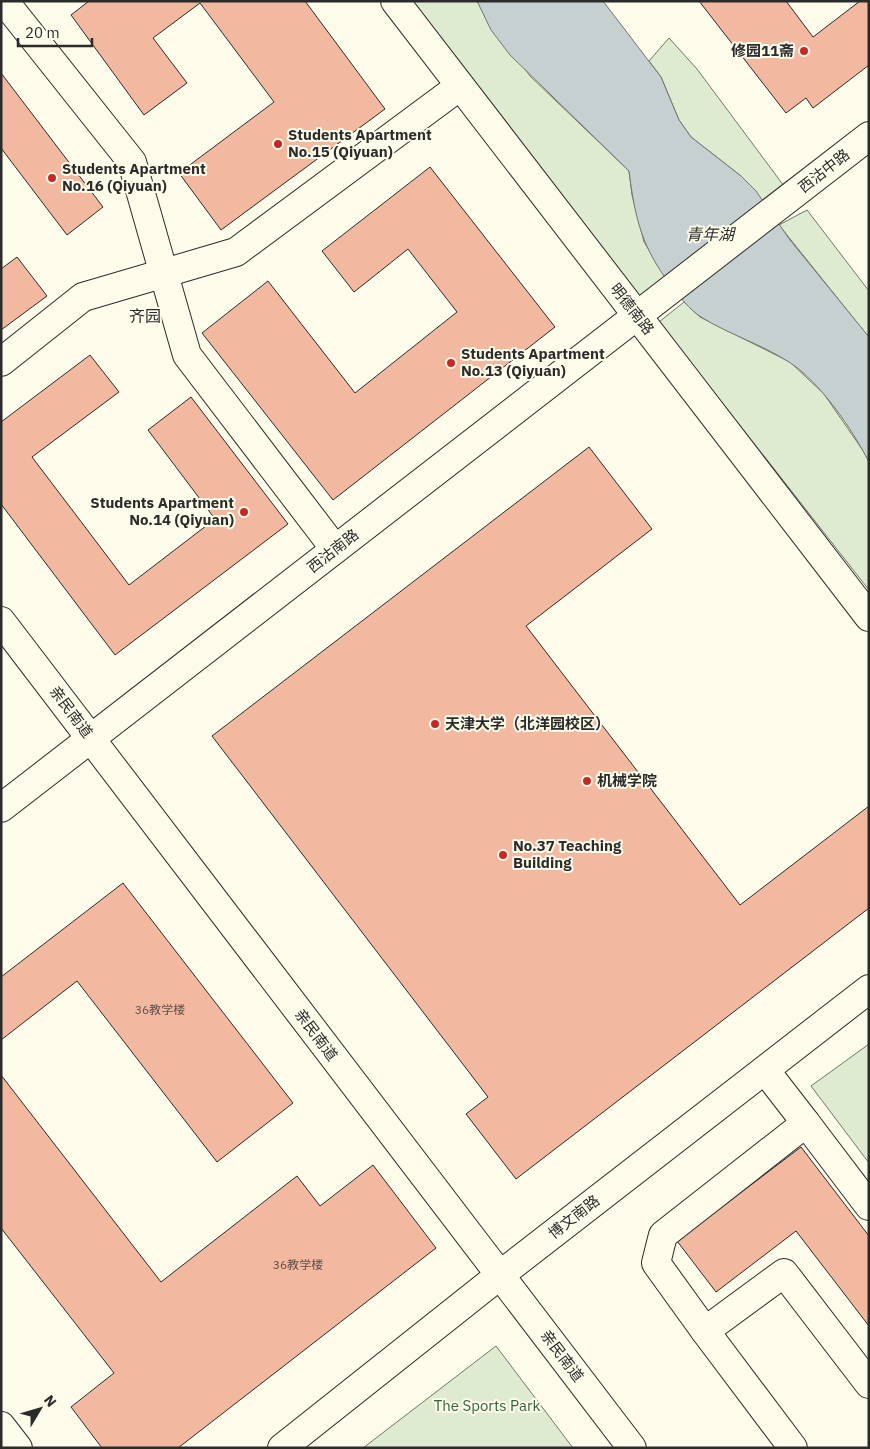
<svg xmlns="http://www.w3.org/2000/svg" width="870" height="1449" font-family="'IBM Plex Sans','Noto Sans SC',sans-serif">
	<rect width="100%" height="100%" fill="#fdfbea"/>
	<g fill="#deebd1" stroke="#74746e">
		<polygon points="406,1 477,1 530,76 629,171 632,195 644,242 668,281 640,304"/>
		<polygon points="669,38 697,69 784,186 762,201 741,176 691,137 679,120 661,77 649,61"/>
		<polygon points="807,210 869,291 869,334 867,335 779,225"/>
		<polygon points="684,302 700,317 790,362 824,394 864,452 869,462 869,590 659,322"/>
		<polygon points="869,1044 869,1163 811,1086"/>
		<polygon points="496,1346 573,1448 363,1448"/>
	</g>
	<path fill="#c7d0d0" stroke="#74746e" d="M477,1H603L661,77L679,120L691,137L741,176L756,191L790,240L869,337V462C852,429 820,382 789,362C761,344 728,334 701,317C689,309 680,297 672,287C642,248 635,219 629,171L510,55L491,30Z"/>
	<g fill="#f2b8a0" stroke="#2b2b2b">
		<polygon points="89,1 305,1 385,109 221,230 179,173 274,102 200,3 153,38 187,83 144,115 71,15"/>
		<polygon points="699,1 786,1 813,37 860,1 869,1 869,65 813,108 806,98 786,113"/>
		<polygon points="1,73 103,207 67,235 1,148"/>
		<polygon points="430,167 555,327 333,500 202,333 268,281 355,393 457,312 408,249 354,292 322,251"/>
		<polygon points="17,257 47,296 1,330 1,269"/>
		<polygon points="90,355 119,392 32,457 129,585 215,519 148,430 191,397 288,524 115,655 1,504 1,422"/>
		<polygon points="589,447 652,529 526,626 740,905 869,806 869,908 516,1179 466,1114 488,1097 212,736"/>
		<polygon points="123,883 293,1103 217,1162 77,981 1,1040 1,977"/>
		<polygon points="1,1075 161,1282 297,1176 320,1206 373,1165 436,1248 178,1448 102,1448 71,1407 114,1373 1,1228"/>
		<polygon points="801,1147 869,1236 869,1326 796,1231 716,1292 677,1241"/>
	</g>
	<g fill="none" stroke-linecap="round" stroke-linejoin="round">
		<defs>
			<g id="minor">
				<polyline points="4,1 132,162 187,355 335,549"/>
				<polyline points="395,1 869,617"/>
				<polyline points="1,362 83,297 236,252 460,86"/>
				<polyline points="1,621 632,1448"/>
				<polyline points="1,808 869,136"/>
				<polyline points="765,1070 806,1123"/>
				<polyline points="705,1331 656,1263 663,1235 806,1123 869,1206"/>
				<polyline points="1,1426 18,1448"/>
				<polyline points="282,1448 500,1275 869,989"/>
				<polyline points="793,1448 705,1331 784,1273 869,1384"/>
			</g>
		</defs>
		<use href="#minor" stroke="#2b2b2b" stroke-width="30"/>
		<use href="#minor" stroke="#fdfbea" stroke-width="28"/>
	</g>
	<g fill="#c62828" stroke="#fdfbea" stroke-width="2">
		<circle cx="804" cy="51" r="5"/>
		<circle cx="278" cy="144" r="5"/>
		<circle cx="52" cy="178" r="5"/>
		<circle cx="451" cy="363" r="5"/>
		<circle cx="244" cy="512" r="5"/>
		<circle cx="435" cy="724" r="5"/>
		<circle cx="587" cy="781" r="5"/>
		<circle cx="503" cy="855" r="5"/>
	</g>
	<g text-anchor="middle" stroke-width="4" stroke-linejoin="round" paint-order="stroke">
		<g font-size="12" fill="#5d4e48">
			<text x="160" y="1014">36教学楼</text>
			<text x="298" y="1269">36教学楼</text>
		</g>
		<g font-size="15" font-weight="bold" fill="#2b2b2b" stroke="#fdfbea" text-anchor="start">
			<text x="794" y="56" text-anchor="end">修园11斋</text>
			<text x="288" y="140">Students Apartment<tspan x="288" dy="17">No.15 (Qiyuan)</tspan></text>
			<text x="62" y="174">Students Apartment<tspan x="62" dy="17">No.16 (Qiyuan)</tspan></text>
			<text x="461" y="359">Students Apartment<tspan x="461" dy="17">No.13 (Qiyuan)</tspan></text>
			<text x="234" y="508" text-anchor="end">Students Apartment<tspan x="234" dy="17">No.14 (Qiyuan)</tspan></text>
			<text x="445" y="729">天津大学（北洋园校区）</text>
			<text x="597" y="786">机械学院</text>
			<text x="513" y="851">No.37 Teaching<tspan x="513" dy="17">Building</tspan></text>
		</g>
		<g font-size="15" fill="#2b2b2b" stroke="#fdfbea">
			<text transform="translate(824 171) rotate(-38)" y="5">西沽中路</text>
			<text transform="translate(632 309) rotate(52)" y="5">明德南路</text>
			<text transform="translate(333 551) rotate(-38)" y="5">西沽南路</text>
			<text transform="translate(71 712) rotate(53)" y="5">亲民南道</text>
			<text transform="translate(316 1035) rotate(53)" y="5">亲民南道</text>
			<text transform="translate(574 1217) rotate(-38)" y="5">博文南路</text>
			<text transform="translate(562 1356) rotate(53)" y="5">亲民南道</text>
		</g>
		<g font-size="15" fill="#34623c" stroke="#fdfbea">
			<text x="487" y="1411">The Sports Park</text>
		</g>
		<g font-size="16" font-style="italic" fill="#2b2b2b" stroke="#fdfbea">
			<text x="710" y="240">青年湖</text>
		</g>
		<g font-size="16" fill="#2b2b2b" stroke="#fdfbea">
			<text x="145" y="322">齐园</text>
		</g>
	</g>
	<rect width="870" height="1449" fill="none" stroke="#2b2b2b" stroke-width="5"/>
	<g transform="translate(40 1409) rotate(52)" stroke="#fdfbea" stroke-width="4" paint-order="stroke">
	<path d="M0-4L9 19L0 12L-9 19Z" fill="#2b2b2b"/>
	<text y="-8" font-size="14" font-weight="bold" text-anchor="middle" fill="#2b2b2b">N</text>
	</g>
	<path d="M18 38v8h74v-8" fill="none" stroke="#2b2b2b" stroke-width="2.5"/>
	<text x="25" y="38" font-size="15" fill="#2b2b2b" stroke="#fdfbea" stroke-width="4" paint-order="stroke">20 m</text>
</svg>
